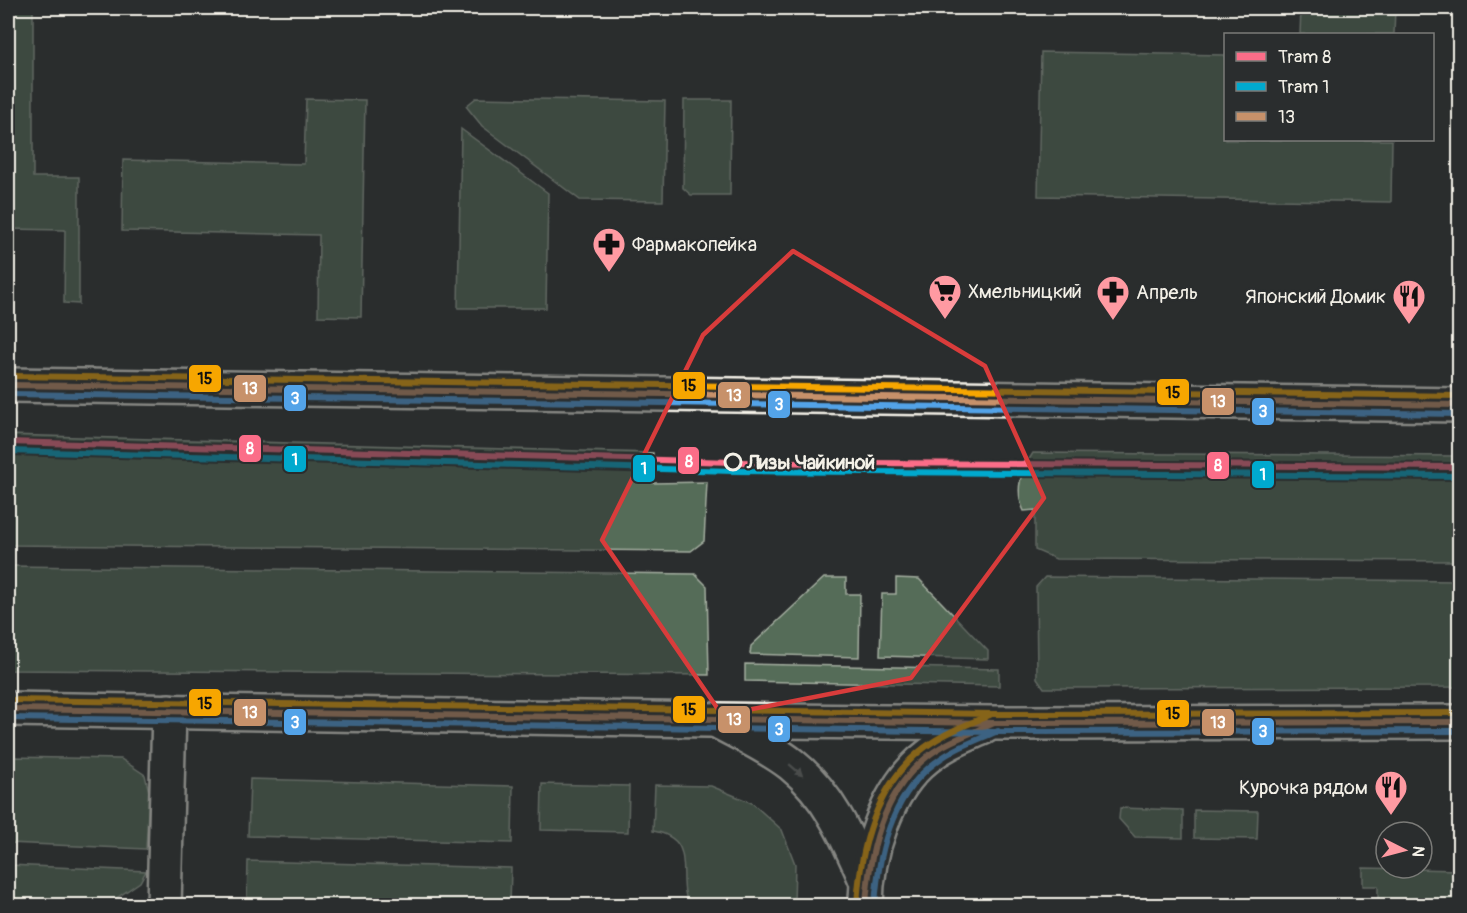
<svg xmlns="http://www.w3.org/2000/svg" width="1467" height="913" font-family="Pangolin,sans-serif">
	<rect width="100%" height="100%" fill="#2a2d2e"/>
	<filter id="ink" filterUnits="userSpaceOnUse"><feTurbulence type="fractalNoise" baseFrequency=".0167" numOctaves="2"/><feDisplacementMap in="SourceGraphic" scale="12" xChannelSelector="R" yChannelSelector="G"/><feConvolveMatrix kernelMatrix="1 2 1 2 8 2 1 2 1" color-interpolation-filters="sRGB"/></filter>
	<g filter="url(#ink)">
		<g fill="#556c58" stroke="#a4aea0" stroke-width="1.5">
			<polygon points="8,8 33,8 33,177 79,177 79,304 64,303 65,230 8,229"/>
			<polygon points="1301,8 1395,8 1394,34 1300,34"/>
			<polygon points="1041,52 1225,55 1226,140 1392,140 1391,202 1038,196"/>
			<polygon points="476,98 665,101 663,201 580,200 482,126 466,106"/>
			<polygon points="306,99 365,100 361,317 318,316 319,235 122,231 123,160 304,164"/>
			<polygon points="684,100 731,100 730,195 691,195 683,188"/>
			<polygon points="461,129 548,193 546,308 458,308"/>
			<polygon points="8,435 653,453 653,483 707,482 704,541 691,551 8,545"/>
			<path d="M1033,453L1459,456V561L1056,559L1035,550V510L1024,511C1014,490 1021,471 1033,453Z"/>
			<polygon points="8,566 695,574 707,586 709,675 8,670"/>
			<polygon points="1045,577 1459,581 1459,687 1044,688 1037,678 1036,587"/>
			<polygon points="824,578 846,578 846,594 860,594 859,657 750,654 751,646"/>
			<polygon points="896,578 919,579 988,651 988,659 880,656 882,594 896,594"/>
			<polygon points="745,664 999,669 999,686 745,681"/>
			<polygon points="8,757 121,759 145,775 149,792 146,849 8,843"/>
			<polygon points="250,779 513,786 512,843 248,836"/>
			<polygon points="542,784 629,786 628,832 541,830"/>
			<path d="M655,785L711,786L752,803L782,830L795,864L794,905H689C675,878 700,839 653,831Z"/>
			<polygon points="1120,808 1183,810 1183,838 1135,837 1119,819"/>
			<polygon points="1194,810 1258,811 1257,839 1194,838"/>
			<polygon points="248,861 511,868 510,905 383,905 247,902"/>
			<polygon points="8,865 146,871 140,882 115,899 100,905 8,905"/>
			<polygon points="1363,868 1459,870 1459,905 1378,905 1378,886 1363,886"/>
		</g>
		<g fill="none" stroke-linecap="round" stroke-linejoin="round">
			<defs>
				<polyline id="street" points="164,906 169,711"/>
				<g id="primary">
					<polyline points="8,385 1460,405"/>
					<polyline points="8,709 779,721 994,723 1460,722"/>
					<path d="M719,722C743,735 769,747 791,764C828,793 848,838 866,880"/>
					<path d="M866,906C866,855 886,789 927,757C944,743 964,736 984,727"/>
				</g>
			</defs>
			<use href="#street" stroke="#f4f1e8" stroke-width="38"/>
			<use href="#primary" stroke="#f4f1e8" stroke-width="38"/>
			<use href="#street" stroke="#2a2d2e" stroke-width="33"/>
			<use href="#primary" stroke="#2a2d2e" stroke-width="33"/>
			<defs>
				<g id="bus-1">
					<polyline points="8,385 1460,405"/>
					<polyline points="8,709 994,723 1460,722"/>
					<path d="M866,906C869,851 884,791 928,756C947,741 972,733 994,723"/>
				</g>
				<g id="bus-2">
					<polyline points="8,394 1460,414"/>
					<polyline points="8,718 994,732 1460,731"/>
					<path d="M875,906C878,854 892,794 936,762C954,748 977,740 998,731"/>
				</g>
				<g id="bus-3">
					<polyline points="8,376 1460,396"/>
					<polyline points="8,700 994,714 1460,713"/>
					<path d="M857,906C860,848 876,784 924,748C944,733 968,724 990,715"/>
				</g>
			</defs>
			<use href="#bus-1" stroke="#2a2d2e" stroke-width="10"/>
			<use href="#bus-2" stroke="#2a2d2e" stroke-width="10"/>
			<use href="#bus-3" stroke="#2a2d2e" stroke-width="10"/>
			<use href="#bus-1" stroke="#c7916a" stroke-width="6"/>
			<use href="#bus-2" stroke="#53a3e8" stroke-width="6"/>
			<use href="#bus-3" stroke="#f7a600" stroke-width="6"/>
			<defs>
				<polyline id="tram-1" points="8,442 733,462 1460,467"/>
				<polyline id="tram-2" points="8,451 733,471 1460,476"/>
			</defs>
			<use href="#tram-1" stroke="#2a2d2e" stroke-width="10"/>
			<use href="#tram-2" stroke="#2a2d2e" stroke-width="10"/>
			<use href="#tram-1" stroke="#fb6d88" stroke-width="6"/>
			<use href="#tram-2" stroke="#00a9ce" stroke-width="6"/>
		</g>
		<defs><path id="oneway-solid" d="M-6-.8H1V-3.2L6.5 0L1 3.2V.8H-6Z" transform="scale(1.5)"/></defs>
		<use fill="#71726f" href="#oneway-solid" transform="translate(796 770) rotate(41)"/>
	</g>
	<path d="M0 0H1467V913H0ZM793,251L985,366L1044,498L911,678L722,715L602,540L703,335Z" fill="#2a2d2e" fill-opacity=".55" fill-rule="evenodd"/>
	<path fill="none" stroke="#d93c3b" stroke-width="4.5" stroke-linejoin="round" d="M793,251L985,366L1044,498L911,678L722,715L602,540L703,335Z"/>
	<defs>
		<symbol id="pharmacy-pin" viewBox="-11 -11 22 30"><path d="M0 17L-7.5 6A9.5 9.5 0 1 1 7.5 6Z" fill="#ff9aa2" stroke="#2a2d2e"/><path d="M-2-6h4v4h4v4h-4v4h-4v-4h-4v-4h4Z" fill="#111"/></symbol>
		<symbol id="supermarket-pin" viewBox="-11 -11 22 30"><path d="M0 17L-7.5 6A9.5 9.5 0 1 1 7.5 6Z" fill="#ff9aa2" stroke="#2a2d2e"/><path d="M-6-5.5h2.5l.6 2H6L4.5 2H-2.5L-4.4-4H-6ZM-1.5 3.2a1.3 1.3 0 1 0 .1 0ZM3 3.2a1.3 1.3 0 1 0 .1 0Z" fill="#111"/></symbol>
		<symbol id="restaurant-pin" viewBox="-11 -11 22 30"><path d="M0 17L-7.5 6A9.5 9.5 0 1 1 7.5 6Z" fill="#ff9aa2" stroke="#2a2d2e"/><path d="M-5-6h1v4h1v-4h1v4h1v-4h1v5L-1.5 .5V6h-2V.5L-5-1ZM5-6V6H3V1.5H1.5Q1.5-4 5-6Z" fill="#111"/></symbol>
	</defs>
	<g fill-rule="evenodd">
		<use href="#pharmacy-pin" x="590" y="225" width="38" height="52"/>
		<use href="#supermarket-pin" x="926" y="272" width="38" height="52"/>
		<use href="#pharmacy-pin" x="1094" y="273" width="38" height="52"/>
		<use href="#restaurant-pin" x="1390" y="277" width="38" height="52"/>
		<use href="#restaurant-pin" x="1372" y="768" width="38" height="52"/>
	</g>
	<circle fill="#2a2d2e" stroke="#f4f1e8" stroke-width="3" cx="733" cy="462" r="8"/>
	<g text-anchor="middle" stroke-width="4.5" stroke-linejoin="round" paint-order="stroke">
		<g font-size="20" fill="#f4f1e8" stroke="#2a2d2e" text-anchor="start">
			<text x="632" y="251">Фармакопейка</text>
			<text x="968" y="298">Хмельницкий</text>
			<text x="1136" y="299">Апрель</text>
			<text x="1386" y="303" text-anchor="end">Японский Домик</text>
			<text x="1368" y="794" text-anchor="end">Курочка рядом</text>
		</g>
		<g font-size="20" font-weight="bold" fill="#f4f1e8" stroke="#2a2d2e" text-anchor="start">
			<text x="747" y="469">Лизы Чайкиной</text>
		</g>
	</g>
	<g stroke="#2a2d2e" stroke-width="2">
		<rect x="188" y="364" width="34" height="29" rx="6" fill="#f7a600"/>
		<rect x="672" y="371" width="34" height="29" rx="6" fill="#f7a600"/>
		<rect x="233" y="374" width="34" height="29" rx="6" fill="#c7916a"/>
		<rect x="1156" y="378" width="34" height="28" rx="6" fill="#f7a600"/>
		<rect x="717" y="381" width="34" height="28" rx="6" fill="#c7916a"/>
		<rect x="283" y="384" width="24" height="28" rx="6" fill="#53a3e8"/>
		<rect x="1201" y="387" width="34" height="29" rx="6" fill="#c7916a"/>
		<rect x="767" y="390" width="24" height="29" rx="6" fill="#53a3e8"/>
		<rect x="1251" y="397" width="24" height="29" rx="6" fill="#53a3e8"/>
		<rect x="238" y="434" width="24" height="29" rx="6" fill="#fb6d88"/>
		<rect x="283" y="445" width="24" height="28" rx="6" fill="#00a9ce"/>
		<rect x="677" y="446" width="23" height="29" rx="6" fill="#fb6d88"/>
		<rect x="1206" y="451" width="24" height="29" rx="6" fill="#fb6d88"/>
		<rect x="632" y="454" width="24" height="29" rx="6" fill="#00a9ce"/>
		<rect x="1251" y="460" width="24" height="29" rx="6" fill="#00a9ce"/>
		<rect x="188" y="688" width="34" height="29" rx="6" fill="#f7a600"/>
		<rect x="672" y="695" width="34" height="29" rx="6" fill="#f7a600"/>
		<rect x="233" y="698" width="34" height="29" rx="6" fill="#c7916a"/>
		<rect x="1156" y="699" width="34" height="29" rx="6" fill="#f7a600"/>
		<rect x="717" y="705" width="34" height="29" rx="6" fill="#c7916a"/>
		<rect x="283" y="708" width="24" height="28" rx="6" fill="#53a3e8"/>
		<rect x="1201" y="708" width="34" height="29" rx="6" fill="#c7916a"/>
		<rect x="767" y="715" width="24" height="28" rx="6" fill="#53a3e8"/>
		<rect x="1251" y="717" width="24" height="29" rx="6" fill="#53a3e8"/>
	</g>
	<g font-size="16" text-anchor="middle" font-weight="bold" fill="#fff">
		<text x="250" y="394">13</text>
		<text x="734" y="401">13</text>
		<text x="295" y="404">3</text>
		<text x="1218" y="407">13</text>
		<text x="779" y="410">3</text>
		<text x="1263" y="417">3</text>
		<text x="250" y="454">8</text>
		<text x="295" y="465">1</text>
		<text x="689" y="467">8</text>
		<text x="1218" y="471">8</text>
		<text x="644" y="474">1</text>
		<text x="1263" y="480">1</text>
		<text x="250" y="718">13</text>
		<text x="734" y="725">13</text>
		<text x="295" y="728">3</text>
		<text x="1218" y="728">13</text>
		<text x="779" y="735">3</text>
		<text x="1263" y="737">3</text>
	</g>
	<g font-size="16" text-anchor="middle" font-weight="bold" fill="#111">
		<text x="205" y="384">15</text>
		<text x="689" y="391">15</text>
		<text x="1173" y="398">15</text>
		<text x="205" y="709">15</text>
		<text x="689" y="715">15</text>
		<text x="1173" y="719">15</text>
	</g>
	<rect width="1467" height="913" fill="none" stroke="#2a2d2e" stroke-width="30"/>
	<rect x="15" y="15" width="1437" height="883" fill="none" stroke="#f4f1e8" stroke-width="2" filter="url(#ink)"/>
	<rect x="1224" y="33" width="210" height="108" fill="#2a2d2e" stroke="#7b7b78" stroke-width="1.5"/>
	<rect x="1236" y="52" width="30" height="9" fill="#fb6d88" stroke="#7b7b78" stroke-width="1.5"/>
	<text x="1278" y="63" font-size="18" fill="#f4f1e8">Tram 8</text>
	<rect x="1236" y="82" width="30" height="9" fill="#00a9ce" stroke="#7b7b78" stroke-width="1.5"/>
	<text x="1278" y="93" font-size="18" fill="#f4f1e8">Tram 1</text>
	<rect x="1236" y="112" width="30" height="9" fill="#c7916a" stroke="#7b7b78" stroke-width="1.5"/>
	<text x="1278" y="123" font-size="18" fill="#f4f1e8">13</text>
	<g transform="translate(1404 850) rotate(96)"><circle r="28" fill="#2a2d2e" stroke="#7b7b78" stroke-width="1.5"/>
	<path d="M0-4.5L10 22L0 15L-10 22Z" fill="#ff9aa2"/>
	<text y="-9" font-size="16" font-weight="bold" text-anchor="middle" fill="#f4f1e8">N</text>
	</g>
</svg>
